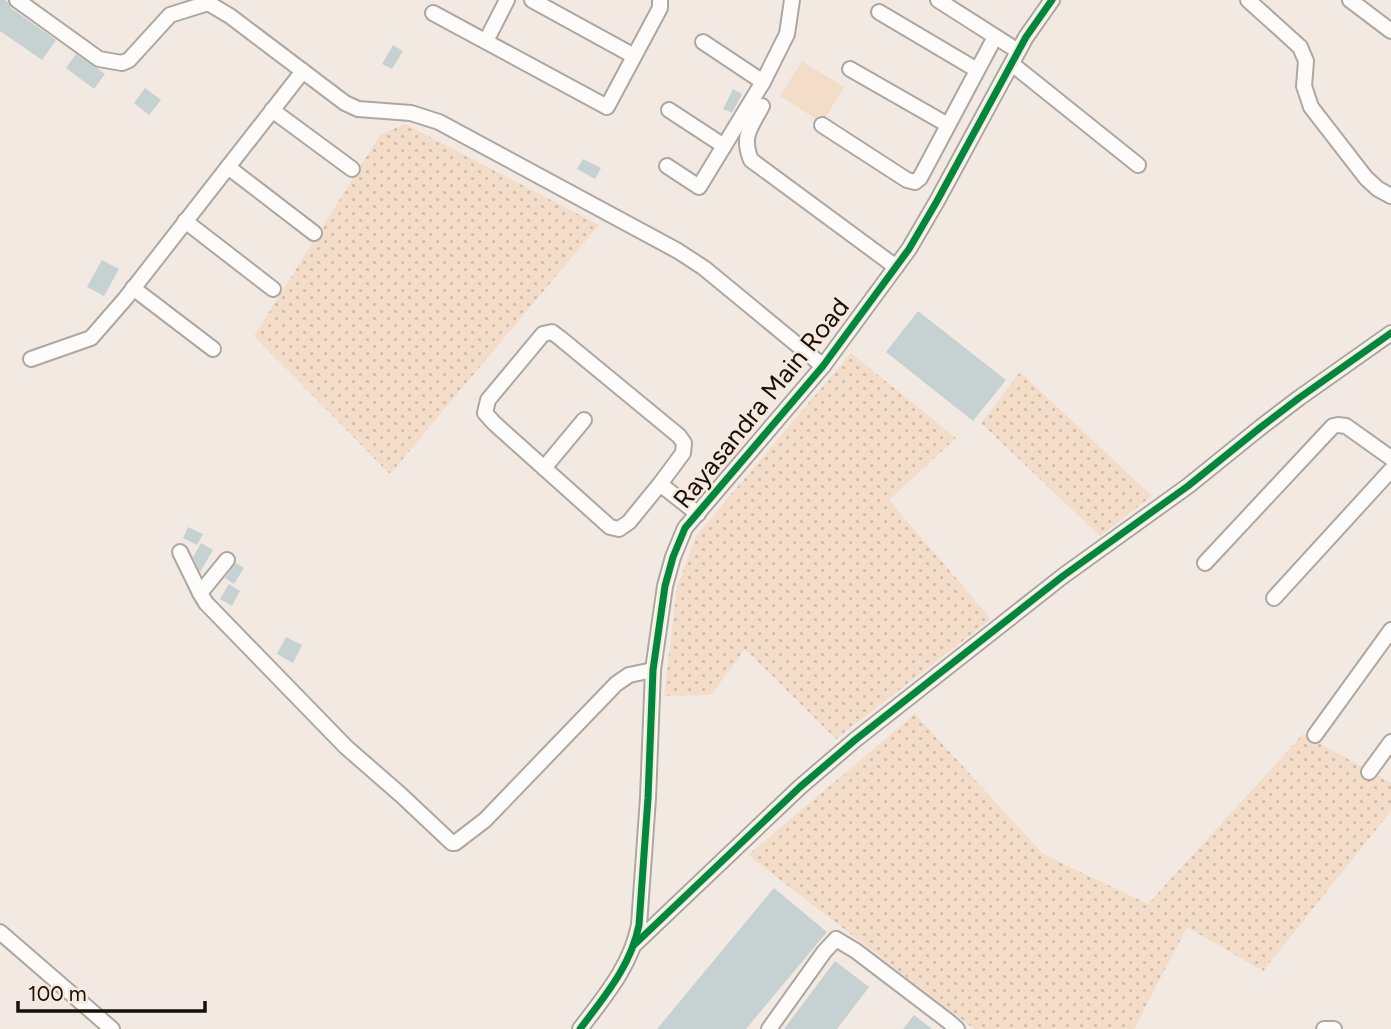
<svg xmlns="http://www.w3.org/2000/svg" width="1391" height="1029" font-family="Figtree,sans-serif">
	<defs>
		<pattern id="grass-dots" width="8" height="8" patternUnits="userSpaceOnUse" patternTransform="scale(1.75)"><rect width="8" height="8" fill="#f3dcc8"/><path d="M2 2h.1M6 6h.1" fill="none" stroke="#d0bcab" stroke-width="1.8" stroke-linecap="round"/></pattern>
	</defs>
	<rect width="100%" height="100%" fill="#f2eae2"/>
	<g fill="url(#grass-dots)">
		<polygon points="405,124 599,225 390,474 254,336 380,135"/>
		<polygon points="851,353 956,438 889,500 991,619 836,739 745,649 711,695 664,696 677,587 696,536"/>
		<polygon points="1020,372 1152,496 1100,536 981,423"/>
		<polygon points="915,714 1043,854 1148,904 1303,734 1391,783 1391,811 1263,971 1187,927 1134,1029 974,1029 748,855"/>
	</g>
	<polygon fill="#f3dcc8" points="802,61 844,87 822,123 780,96"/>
	<g fill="#c6d2d2">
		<polygon points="0,0 5,0 8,2 11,8 56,40 42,60 0,31"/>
		<polygon points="393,45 403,51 392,69 382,64"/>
		<polygon points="76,54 105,74 94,89 66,68"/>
		<polygon points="145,88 161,100 149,115 134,103"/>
		<polygon points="733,89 742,94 732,113 723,109"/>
		<polygon points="583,159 601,168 595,179 577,169"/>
		<polygon points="102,260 119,269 104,296 87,287"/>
		<polygon points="918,311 1006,380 973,421 886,352"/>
		<polygon points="188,527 203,534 197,545 183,538"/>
		<polygon points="201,543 213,550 200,572 193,557"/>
		<polygon points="236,563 244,568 234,584 225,578"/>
		<polygon points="229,584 240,591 232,606 220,599"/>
		<polygon points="286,637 302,645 293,663 277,654"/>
		<polygon points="774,888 827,932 746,1029 657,1029"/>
		<polygon points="835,961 869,987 837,1029 784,1029"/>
		<polygon points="914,1015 932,1029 903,1029"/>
	</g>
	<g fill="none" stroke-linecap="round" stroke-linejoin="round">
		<defs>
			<g id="minor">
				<polyline points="17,0 99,59 122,63 129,60 170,15 208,3 210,0"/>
				<polyline points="203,0 230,16 345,103 358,109 411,113 439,122 678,251 704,268 823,366"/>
				<polyline points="532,0 634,56"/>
				<polyline points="938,0 1018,51"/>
				<polyline points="1248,0 1300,47 1306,61 1304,86 1311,107 1366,178 1378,189 1391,196"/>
				<polyline points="1350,0 1391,31"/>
				<polyline points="879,12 977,70"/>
				<polyline points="433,13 607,107 660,8 660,0"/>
				<polyline points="486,41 507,0"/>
				<polyline points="703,42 763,82"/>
				<polyline points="1012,64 1138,165"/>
				<polyline points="850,69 948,125"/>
				<path d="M762,106C751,127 741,136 751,160L896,267"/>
				<polyline points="272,110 352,169"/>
				<polyline points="669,110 724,146"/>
				<polyline points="822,125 907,180 915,182 920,178 995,37"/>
				<polyline points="667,166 699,187 763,82 787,34 792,0"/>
				<polyline points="228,167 314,233"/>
				<polyline points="185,221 273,289"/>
				<polyline points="133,288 213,349"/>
				<polyline points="31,359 91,338 125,299 303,71"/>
				<polyline points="544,468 584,420"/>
				<polyline points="660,484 683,453 684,443 679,436 560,338 552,332 543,334 488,400 485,413 494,423 610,527 619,529 629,522 660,484 698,514"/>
				<polyline points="180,552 200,593"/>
				<polyline points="227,560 200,593 206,603 346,747 401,795 452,843 455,843 485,820 616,684 629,675 653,670"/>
				<polyline points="1205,563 1333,426 1338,425 1346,426 1391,458"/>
				<polyline points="1274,598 1391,470"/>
				<polyline points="1315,735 1391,630"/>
				<polyline points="1369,772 1391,742"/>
				<polyline points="0,932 112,1029"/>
				<polyline points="635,944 800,787 855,740 1063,576 1188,486 1261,427 1299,398 1391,333"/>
				<path d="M580,1029C604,997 631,966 639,925L648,798L653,670L665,586L673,557L685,528L823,366L909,249L937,201L1026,37L1052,0"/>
				<polyline points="769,1029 824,952 836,939 856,951 948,1021 957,1029"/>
				<polyline points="1324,1029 1334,1029"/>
			</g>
		</defs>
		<use href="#minor" stroke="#ada7a2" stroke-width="18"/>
		<use href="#minor" stroke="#fdfcfb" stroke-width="14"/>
		<defs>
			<g id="cycleway">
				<polyline points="635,944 800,787 855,740 1063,576 1188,486 1261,427 1299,398 1391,333"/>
				<path d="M580,1029C604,997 631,966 639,925L648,798L653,670L665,586L673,557L685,528L823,366L909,249L937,201L1026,37L1052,0"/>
			</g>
		</defs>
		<use href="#cycleway" stroke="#f8e9dc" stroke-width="11"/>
		<use href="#cycleway" stroke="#00873e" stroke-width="7"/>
	</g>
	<g text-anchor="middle" stroke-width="5" stroke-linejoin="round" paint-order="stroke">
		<g font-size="26" fill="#16110d" stroke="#f8e9dc">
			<text transform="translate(761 403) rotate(-51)" y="9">Rayasandra Main Road</text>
		</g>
	</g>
	<path d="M18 1001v10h187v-10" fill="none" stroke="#16110d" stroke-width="3.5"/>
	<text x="28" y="1001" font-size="21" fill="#16110d" stroke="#f8e9dc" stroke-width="5" paint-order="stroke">100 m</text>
</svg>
